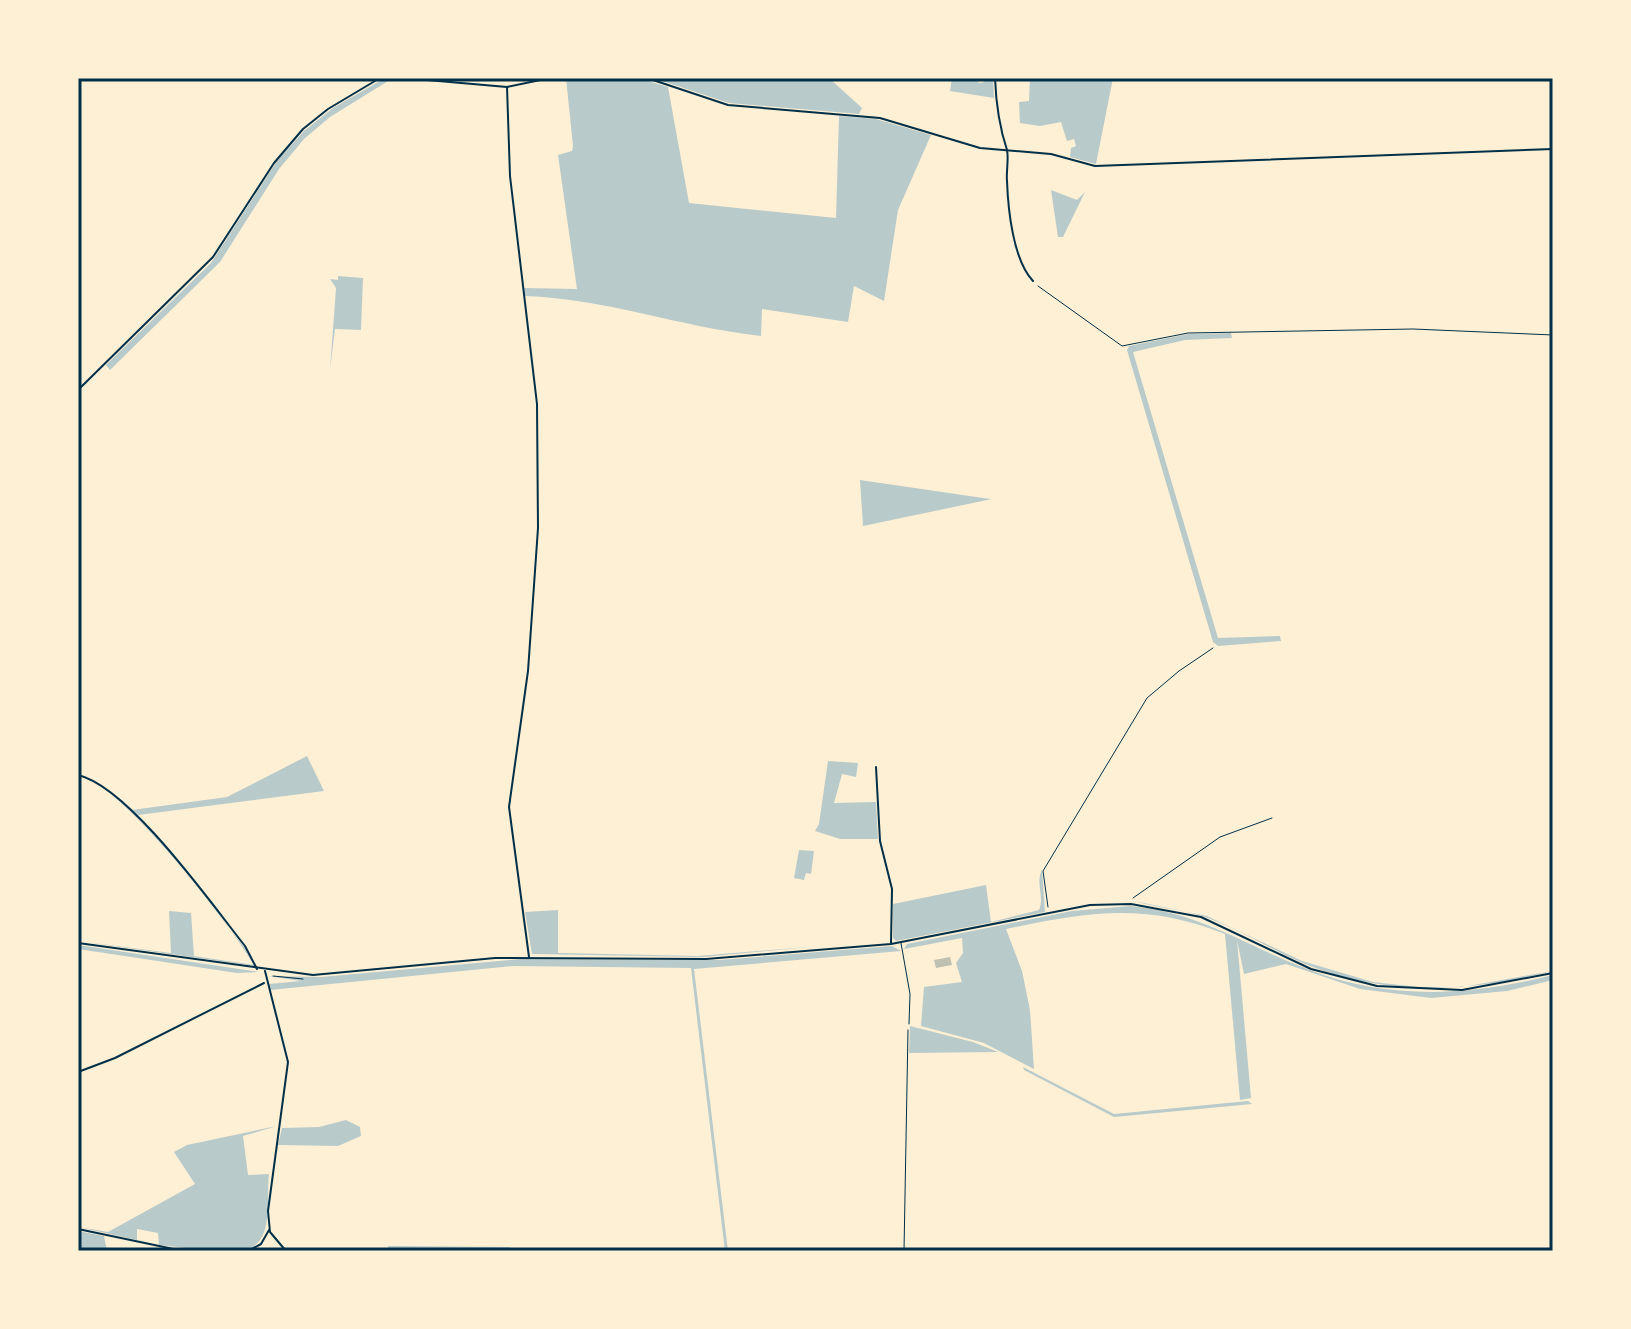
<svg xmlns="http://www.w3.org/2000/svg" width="1631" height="1329" font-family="Signika,sans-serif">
	<rect width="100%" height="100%" fill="#fdf0d5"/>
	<g fill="#b9caca">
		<polygon points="385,78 393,78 330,117 304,139 279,169 220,262 110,370 106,365 211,263 277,161 304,131 333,108"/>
		<path d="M566,78H639L668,87L689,203L836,218L839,116L876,119L931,135L898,210L884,301L854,286L848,322L762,309L761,336C680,327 607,299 525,296L524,288L577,289L558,155L572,151L573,146Z"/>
		<polygon points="653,78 829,78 862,108 859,114 729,103"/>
		<polygon points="952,78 976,78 979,83 984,82 984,78 993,78 994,98 950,91"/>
		<polygon points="1030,78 1113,78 1096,164 1070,157 1071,148 1076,146 1074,139 1067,141 1061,122 1040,126 1020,123 1019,102 1029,101"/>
		<polygon points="1051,190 1077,200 1085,192 1063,237 1058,237"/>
		<polygon points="338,276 363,278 361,330 335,329 330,370 336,288 330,279 338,280"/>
		<polygon points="1231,333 1232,338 1185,340 1133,352 1218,638 1280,636 1281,641 1218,646 1213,642 1127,350 1129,346 1188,334"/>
		<polygon points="860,480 990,499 992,499 863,526"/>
		<polygon points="307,756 324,791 138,815 132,810 227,797"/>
		<polygon points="828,761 858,763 856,777 842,774 834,803 876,802 878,839 840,839 815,831 819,824"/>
		<path d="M97,783C150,817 204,897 244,947L255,966L78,941L171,953L169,911L191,913L194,956L254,965C224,915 144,816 97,783Z"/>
		<polygon points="799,850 814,851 811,874 806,873 804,880 794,878"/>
		<path d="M1042,870L1045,912L896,941L893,938V904L986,885L991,922L1039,910C1045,897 1035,883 1042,870Z"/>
		<path d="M1134,901L1207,916L1302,961L1373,982L1418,987H1462L1553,971C1470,992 1386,997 1305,964C1271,950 1240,929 1205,917C1182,909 1156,908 1134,901Z"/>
		<path d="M1131,906C1204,914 1242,944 1307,969C1388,1001 1471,996 1553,975V980L1507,991L1431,998L1360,989L1286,964L1244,974L1237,940L1251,1098L1240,1100L1225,934C1144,902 1089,912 1006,929L1022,971L1030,1010L1034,1069L984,1043L921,1026L924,987L962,982L956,963L963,953L962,938L904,949L907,944L1072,911Z"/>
		<polygon points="558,910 558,953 698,956 820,946 703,957 532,954 525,912"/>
		<polygon points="78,945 259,972 237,973 78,949"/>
		<polygon points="892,946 901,951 694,969 728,1251 725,1251 691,968 513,966 270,990 269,984 301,981 268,976 321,977 521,959 720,960"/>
		<polygon points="910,1026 973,1042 998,1052 909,1053"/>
		<polygon points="1023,1067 1114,1114 1248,1101 1252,1104 1114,1117 1024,1070"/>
		<polygon points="346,1120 360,1127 361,1136 338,1146 278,1145 282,1128 319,1127"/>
		<path d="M277,1126L243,1136L248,1175L269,1174C266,1197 274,1236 251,1248L213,1251L159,1245L158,1233L137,1229V1240L78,1227L108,1232L195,1184L174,1152L187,1145Z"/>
		<polygon points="78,1231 104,1236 107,1251 78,1251"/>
		<polygon points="388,1246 510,1247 510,1251 388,1251"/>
	</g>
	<polygon fill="#bec0b2" points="950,957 952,965 936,968 934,960"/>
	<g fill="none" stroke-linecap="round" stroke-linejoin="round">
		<g stroke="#003049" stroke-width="1">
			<polyline points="1038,286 1122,346 1188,333 1413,329 1553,335"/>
			<polyline points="1133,898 1220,837 1272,818"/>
			<polyline points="1048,907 1043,871 1147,698 1179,671 1213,648"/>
			<polyline points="273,976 303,979"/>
			<polyline points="904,1251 908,1030"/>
		</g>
		<polyline stroke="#003049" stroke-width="1" points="901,943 910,994 909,1024"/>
		<g stroke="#003049" stroke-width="2">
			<polyline points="404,78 507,87 550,78"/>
			<polyline points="647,78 728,105 880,118 980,148 1051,154 1095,166 1553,149"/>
			<path d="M995,78C996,104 999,126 1007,150C1009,159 1006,172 1007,181C1008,209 1013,260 1033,281"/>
			<polyline points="507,87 510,176 537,404 538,528 528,671 509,807 529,957"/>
			<polyline points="876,767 880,841 892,889 891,943"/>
			<path d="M78,775C129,787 210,902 245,946L257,969"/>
			<polyline points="265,971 288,1062 268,1211 270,1232 286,1251"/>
			<polyline points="78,1072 115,1058 264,983"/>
			<polyline points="78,1229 183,1251"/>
			<polyline points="248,1251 261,1244 269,1230"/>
		</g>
		<polyline stroke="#003049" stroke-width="2" points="78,390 213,257 274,163 303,129 328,109 380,78"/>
		<polyline stroke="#003049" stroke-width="2" points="78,943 313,975 495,958 706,959 891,944 1090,905 1131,904 1201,917 1311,969 1377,986 1462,990 1553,973"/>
	</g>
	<rect width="1631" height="1329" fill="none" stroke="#fdf0d5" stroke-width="160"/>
	<rect x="80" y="80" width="1471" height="1169" fill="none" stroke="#003049" stroke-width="3"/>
</svg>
